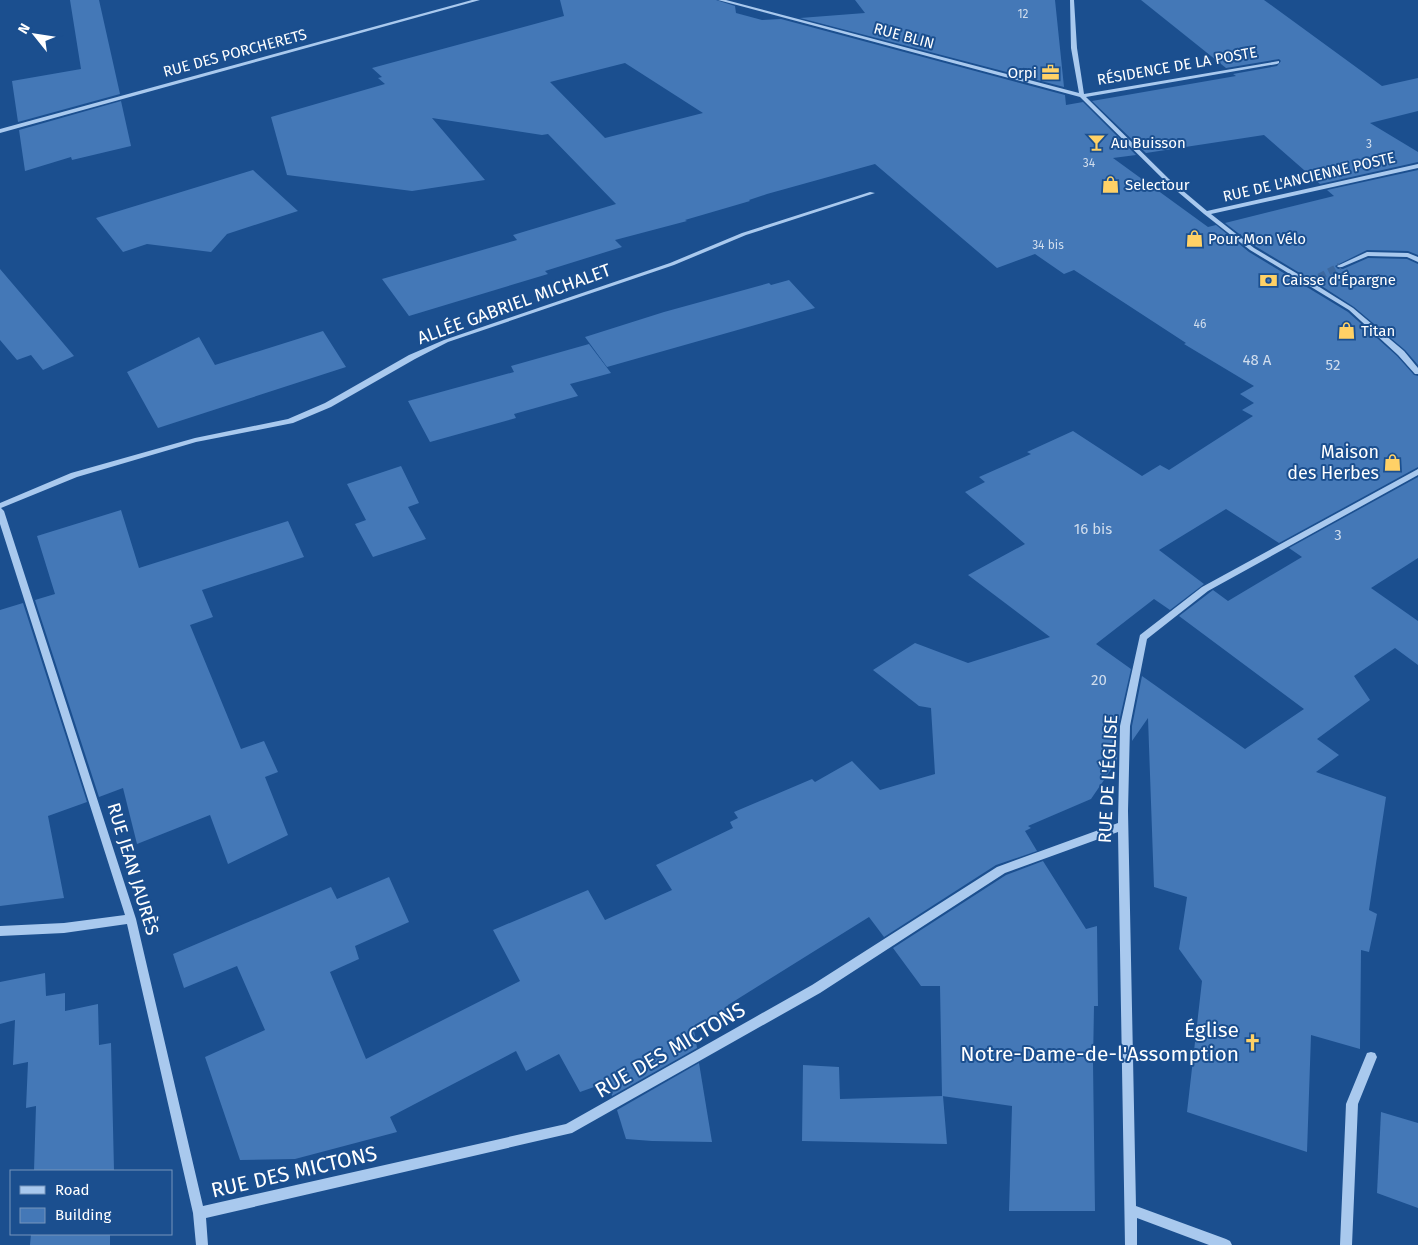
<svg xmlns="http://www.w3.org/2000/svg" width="1418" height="1245" font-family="'Fira Sans',sans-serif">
	<rect width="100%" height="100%" fill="#1b4f8f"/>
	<g fill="#4478b7" fill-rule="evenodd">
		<polygon points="70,0 99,0 120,94 18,122 12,81 81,69"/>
		<path d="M560,0H716L735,6L736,13L762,20L781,19L1065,95L1066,105L1083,102L1136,155L1113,158L1208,227L1216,225L1249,252L1348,312L1397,356L1414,375L1418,376V467L1279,543L1226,509L1159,550L1204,584L1170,610L1154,599L1096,644L1131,669L1118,726L1117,761L1091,799L1028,826L1031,828L1025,831L1037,851L996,865L884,937L869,917L728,1005L726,1014L694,1031L697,1048L612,1096L608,1082L580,1092L559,1054L526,1071L516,1051L390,1117L397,1132L295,1159L240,1160L205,1057L265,1030L237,966L184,988L173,954L331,887L337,899L389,877L409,922L355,946L359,959L330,972L366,1059L520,981L493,930L588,890L605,920L672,890L656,865L733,828L730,822L738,818L734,812L812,779L815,782L852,761L880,790L935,774L931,708L919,706L873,670L915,643L968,663L1050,637L968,575L1025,544L965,492L985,482L979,477L1031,454L1027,452L1073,431L1142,476L1160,465L1169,470L1253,416L1242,410L1254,403L1240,394L1254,386L1184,344L1186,343L1074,270L1064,274L1035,254L997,268L875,164L767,194L749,200L750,201L685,220L687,221L615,240L622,247L545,271L548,274L409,316L382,279L517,240L513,235L616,204L548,134L542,135L432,118L485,180L412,191L287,175L271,117L385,84L378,78L382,77L372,68L564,16ZM625,63L703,113L605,138L550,82Z"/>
		<polygon points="855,0 1055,0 1064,87 800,18 865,13"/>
		<polygon points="1141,0 1264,0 1382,86 1418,78 1418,111 1370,123 1418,152 1418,162 1320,184 1264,135 1146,153 1092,101 1236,76 1233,74 1277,66 1281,61 1279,59 1226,68"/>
		<polygon points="121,101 131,146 72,160 71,157 25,171 19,130"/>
		<polygon points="253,170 298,211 227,234 211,252 147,244 123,252 96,218"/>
		<polygon points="1418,170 1418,255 1408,251 1367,250 1335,266 1338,269 1343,269 1368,258 1407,259 1418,264 1418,365 1405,350 1354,307 1317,283 1322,280 1322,275 1308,278 1255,246 1225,223 1334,196 1327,190"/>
		<polygon points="0,269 58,337 74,356 43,370 31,355 17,360 0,340"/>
		<polygon points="789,280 815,308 607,367 585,337 664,312 769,283 771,285"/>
		<polygon points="323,331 346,367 158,428 127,372 199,337 215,365"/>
		<polygon points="589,344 611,373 570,384 578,396 514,414 516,418 430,442 408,401 514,372 511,366"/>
		<polygon points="401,466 419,503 408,507 426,539 373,557 355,524 366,520 347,484"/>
		<polygon points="1418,477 1418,558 1371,588 1418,621 1418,665 1395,648 1354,676 1370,700 1317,739 1339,755 1316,772 1386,797 1369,910 1377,914 1369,952 1361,950 1360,1049 1311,1035 1307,1152 1187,1112 1202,981 1179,949 1187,897 1154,887 1148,718 1132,741 1132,726 1142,676 1245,749 1304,709 1179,616 1213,590 1228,601 1302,557 1289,548"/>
		<polygon points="121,510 139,568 288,521 304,557 202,590 213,617 190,625 241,749 264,741 278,772 265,777 288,835 228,864 210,815 137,844 123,788 99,797 35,600 55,594 37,536"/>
		<polygon points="23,603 87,802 48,816 64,898 0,906 0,610"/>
		<polygon points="1043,861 1086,929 1097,926 1098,1006 1094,1006 1093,1063 1095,1211 1009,1211 1012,1106 942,1096 940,986 921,986 893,948 1006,875"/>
		<polygon points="45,973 46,996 65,993 65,1011 98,1004 99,1045 111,1043 114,1170 116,1171 34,1171 36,1106 26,1108 28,1062 13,1065 15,1020 0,1024 0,982"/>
		<polygon points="699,1063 712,1142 652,1141 626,1139 617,1110"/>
		<polygon points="803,1065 839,1067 840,1099 943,1096 947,1144 802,1141"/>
		<polygon points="1381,1112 1418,1123 1418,1208 1377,1193"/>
		<polygon points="31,1234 110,1234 110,1245 30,1245"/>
	</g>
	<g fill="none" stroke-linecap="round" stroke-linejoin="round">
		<polyline stroke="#3d69a0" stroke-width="7" stroke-dasharray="7 4" stroke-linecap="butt" points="1319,277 1340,266"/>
		<g fill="#a9c9ee" fill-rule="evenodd">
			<polygon points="472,0 480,0 0,133 0,129"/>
			<polygon points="718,0 726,0 1079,93 1071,48 1070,0 1074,0 1077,48 1084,94 1279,61 1279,63 1277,64 1086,97 1169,179 1207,211 1418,164 1418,168 1211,214 1254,248 1308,280 1317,276 1321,276 1321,278 1313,283 1353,308 1404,351 1418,368 1418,374 1415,374 1398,355 1349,310 1250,250 1204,214 1165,181 1080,97"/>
			<polygon points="870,192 875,193 746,235 674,265 448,342 415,359 331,407 293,423 196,442 77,477 1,508 4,511 136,919 203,1206 566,1124 812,985 997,867 1118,823 1120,726 1140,635 1202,587 1418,469 1418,475 1208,591 1147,639 1130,726 1128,811 1136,1206 1226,1239 1230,1241 1232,1245 1209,1245 1137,1218 1137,1245 1125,1245 1118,832 1005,873 820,993 572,1133 206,1218 208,1245 196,1245 193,1213 127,924 64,933 0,936 0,926 64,923 125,915 0,524 0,503 71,473 195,438 288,419 325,403 409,355 444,340 670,263 742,233"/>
			<polygon points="1367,252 1408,253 1418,257 1418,262 1407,257 1368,256 1342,267 1338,267 1337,266"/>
			<polygon points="1371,1052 1375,1053 1377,1057 1358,1104 1352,1245 1340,1245 1346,1104 1367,1053"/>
		</g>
	</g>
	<defs>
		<symbol id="office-bare" viewBox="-9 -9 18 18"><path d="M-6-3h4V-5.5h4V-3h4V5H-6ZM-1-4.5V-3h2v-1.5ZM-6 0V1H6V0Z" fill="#ffd166" stroke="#1b4f8f" stroke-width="2.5" paint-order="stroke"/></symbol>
		<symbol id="bar-bare" viewBox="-9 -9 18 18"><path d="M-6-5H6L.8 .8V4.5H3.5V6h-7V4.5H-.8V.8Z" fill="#ffd166" stroke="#1b4f8f" stroke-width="2.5" paint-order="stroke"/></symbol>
		<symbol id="shop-bare" viewBox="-9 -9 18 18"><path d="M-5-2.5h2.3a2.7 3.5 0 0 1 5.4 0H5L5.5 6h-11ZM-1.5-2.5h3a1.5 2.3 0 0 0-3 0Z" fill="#ffd166" stroke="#1b4f8f" stroke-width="2.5" paint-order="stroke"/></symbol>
		<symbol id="bank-bare" viewBox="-9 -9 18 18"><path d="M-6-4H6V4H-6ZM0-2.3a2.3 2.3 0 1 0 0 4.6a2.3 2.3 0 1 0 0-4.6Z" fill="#ffd166" stroke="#1b4f8f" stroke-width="2.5" paint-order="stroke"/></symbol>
		<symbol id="church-bare" viewBox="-9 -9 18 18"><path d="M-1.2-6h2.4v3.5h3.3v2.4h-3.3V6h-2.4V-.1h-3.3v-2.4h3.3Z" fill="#ffd166" stroke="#1b4f8f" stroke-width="2.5" paint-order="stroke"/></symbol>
	</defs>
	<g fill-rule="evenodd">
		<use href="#office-bare" x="1038" y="60" width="25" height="25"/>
		<use href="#bar-bare" x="1084" y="130" width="25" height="25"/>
		<use href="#shop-bare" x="1098" y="172" width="25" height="25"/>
		<use href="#shop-bare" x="1182" y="226" width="25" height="25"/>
		<use href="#bank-bare" x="1256" y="268" width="25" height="25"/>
		<use href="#shop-bare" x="1334" y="318" width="25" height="25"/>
		<use href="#shop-bare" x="1380" y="450" width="25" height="25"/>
		<use href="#church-bare" x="1240" y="1030" width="25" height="25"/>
	</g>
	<g text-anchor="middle" stroke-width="4" stroke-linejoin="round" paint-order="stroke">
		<g font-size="12" fill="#d0dded">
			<text x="1023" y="18">12</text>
			<text x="1369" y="148">3</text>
			<text x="1089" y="167">34</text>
			<text x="1048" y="249">34 bis</text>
			<text x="1200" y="328">46</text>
		</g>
		<g font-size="15" fill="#fff" stroke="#1b4f8f">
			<text transform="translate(904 36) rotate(15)" y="5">RUE BLIN</text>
			<text transform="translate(235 53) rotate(-15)" y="5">RUE DES PORCHERETS</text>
			<text transform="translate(1177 66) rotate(-10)" y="5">RÉSIDENCE DE LA POSTE</text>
			<text transform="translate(1309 177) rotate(-13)" y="5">RUE DE L'ANCIENNE POSTE</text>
		</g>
		<g font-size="15" fill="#fff" stroke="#1b4f8f" text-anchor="start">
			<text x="1037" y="78" text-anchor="end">Orpi</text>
			<text x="1111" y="148">Au Buisson</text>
			<text x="1125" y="190">Selectour</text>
			<text x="1208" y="244">Pour Mon Vélo</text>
			<text x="1282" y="285">Caisse d'Épargne</text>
			<text x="1361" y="336">Titan</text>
		</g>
		<g font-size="15" fill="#d0dded">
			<text x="1257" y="365">48 A</text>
			<text x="1333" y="370">52</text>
			<text x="1093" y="534">16 bis</text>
			<text x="1338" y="540">3</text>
			<text x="1099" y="685">20</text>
		</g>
		<g font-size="18" fill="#fff" stroke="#1b4f8f">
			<text transform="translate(514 304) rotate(-20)" y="6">ALLÉE GABRIEL MICHALET</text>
			<text transform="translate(1108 779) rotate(-87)" y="6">RUE DE L'ÉGLISE</text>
			<text transform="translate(133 869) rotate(73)" y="6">RUE JEAN JAURÈS</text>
		</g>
		<g font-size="18" fill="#fff" stroke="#1b4f8f" text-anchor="end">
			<text x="1379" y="458">Maison<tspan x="1379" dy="21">des Herbes</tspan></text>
		</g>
		<g font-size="21" fill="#fff" stroke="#1b4f8f" text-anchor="end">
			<text x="1239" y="1037">Église<tspan x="1239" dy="24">Notre-Dame-de-l'Assomption</tspan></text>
		</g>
		<g font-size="21" fill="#fff" stroke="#1b4f8f">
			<text transform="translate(670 1050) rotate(-30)" y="7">RUE DES MICTONS</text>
			<text transform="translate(294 1172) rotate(-13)" y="7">RUE DES MICTONS</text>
		</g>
	</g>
	<rect x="10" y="1170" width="162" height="65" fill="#1b4f8f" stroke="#7695bc"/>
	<rect x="20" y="1186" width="25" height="8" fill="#a9c9ee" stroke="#7695bc"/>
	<text x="55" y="1195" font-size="15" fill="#ffffff">Road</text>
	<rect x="20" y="1208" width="25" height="15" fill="#4478b7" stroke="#7695bc"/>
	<text x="55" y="1220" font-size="15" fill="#ffffff">Building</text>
	<g transform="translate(35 35) rotate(300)" stroke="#1b4f8f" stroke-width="4" paint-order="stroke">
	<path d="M0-4L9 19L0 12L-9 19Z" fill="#ffffff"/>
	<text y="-8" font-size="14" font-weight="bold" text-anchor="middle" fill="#ffffff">N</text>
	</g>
</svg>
